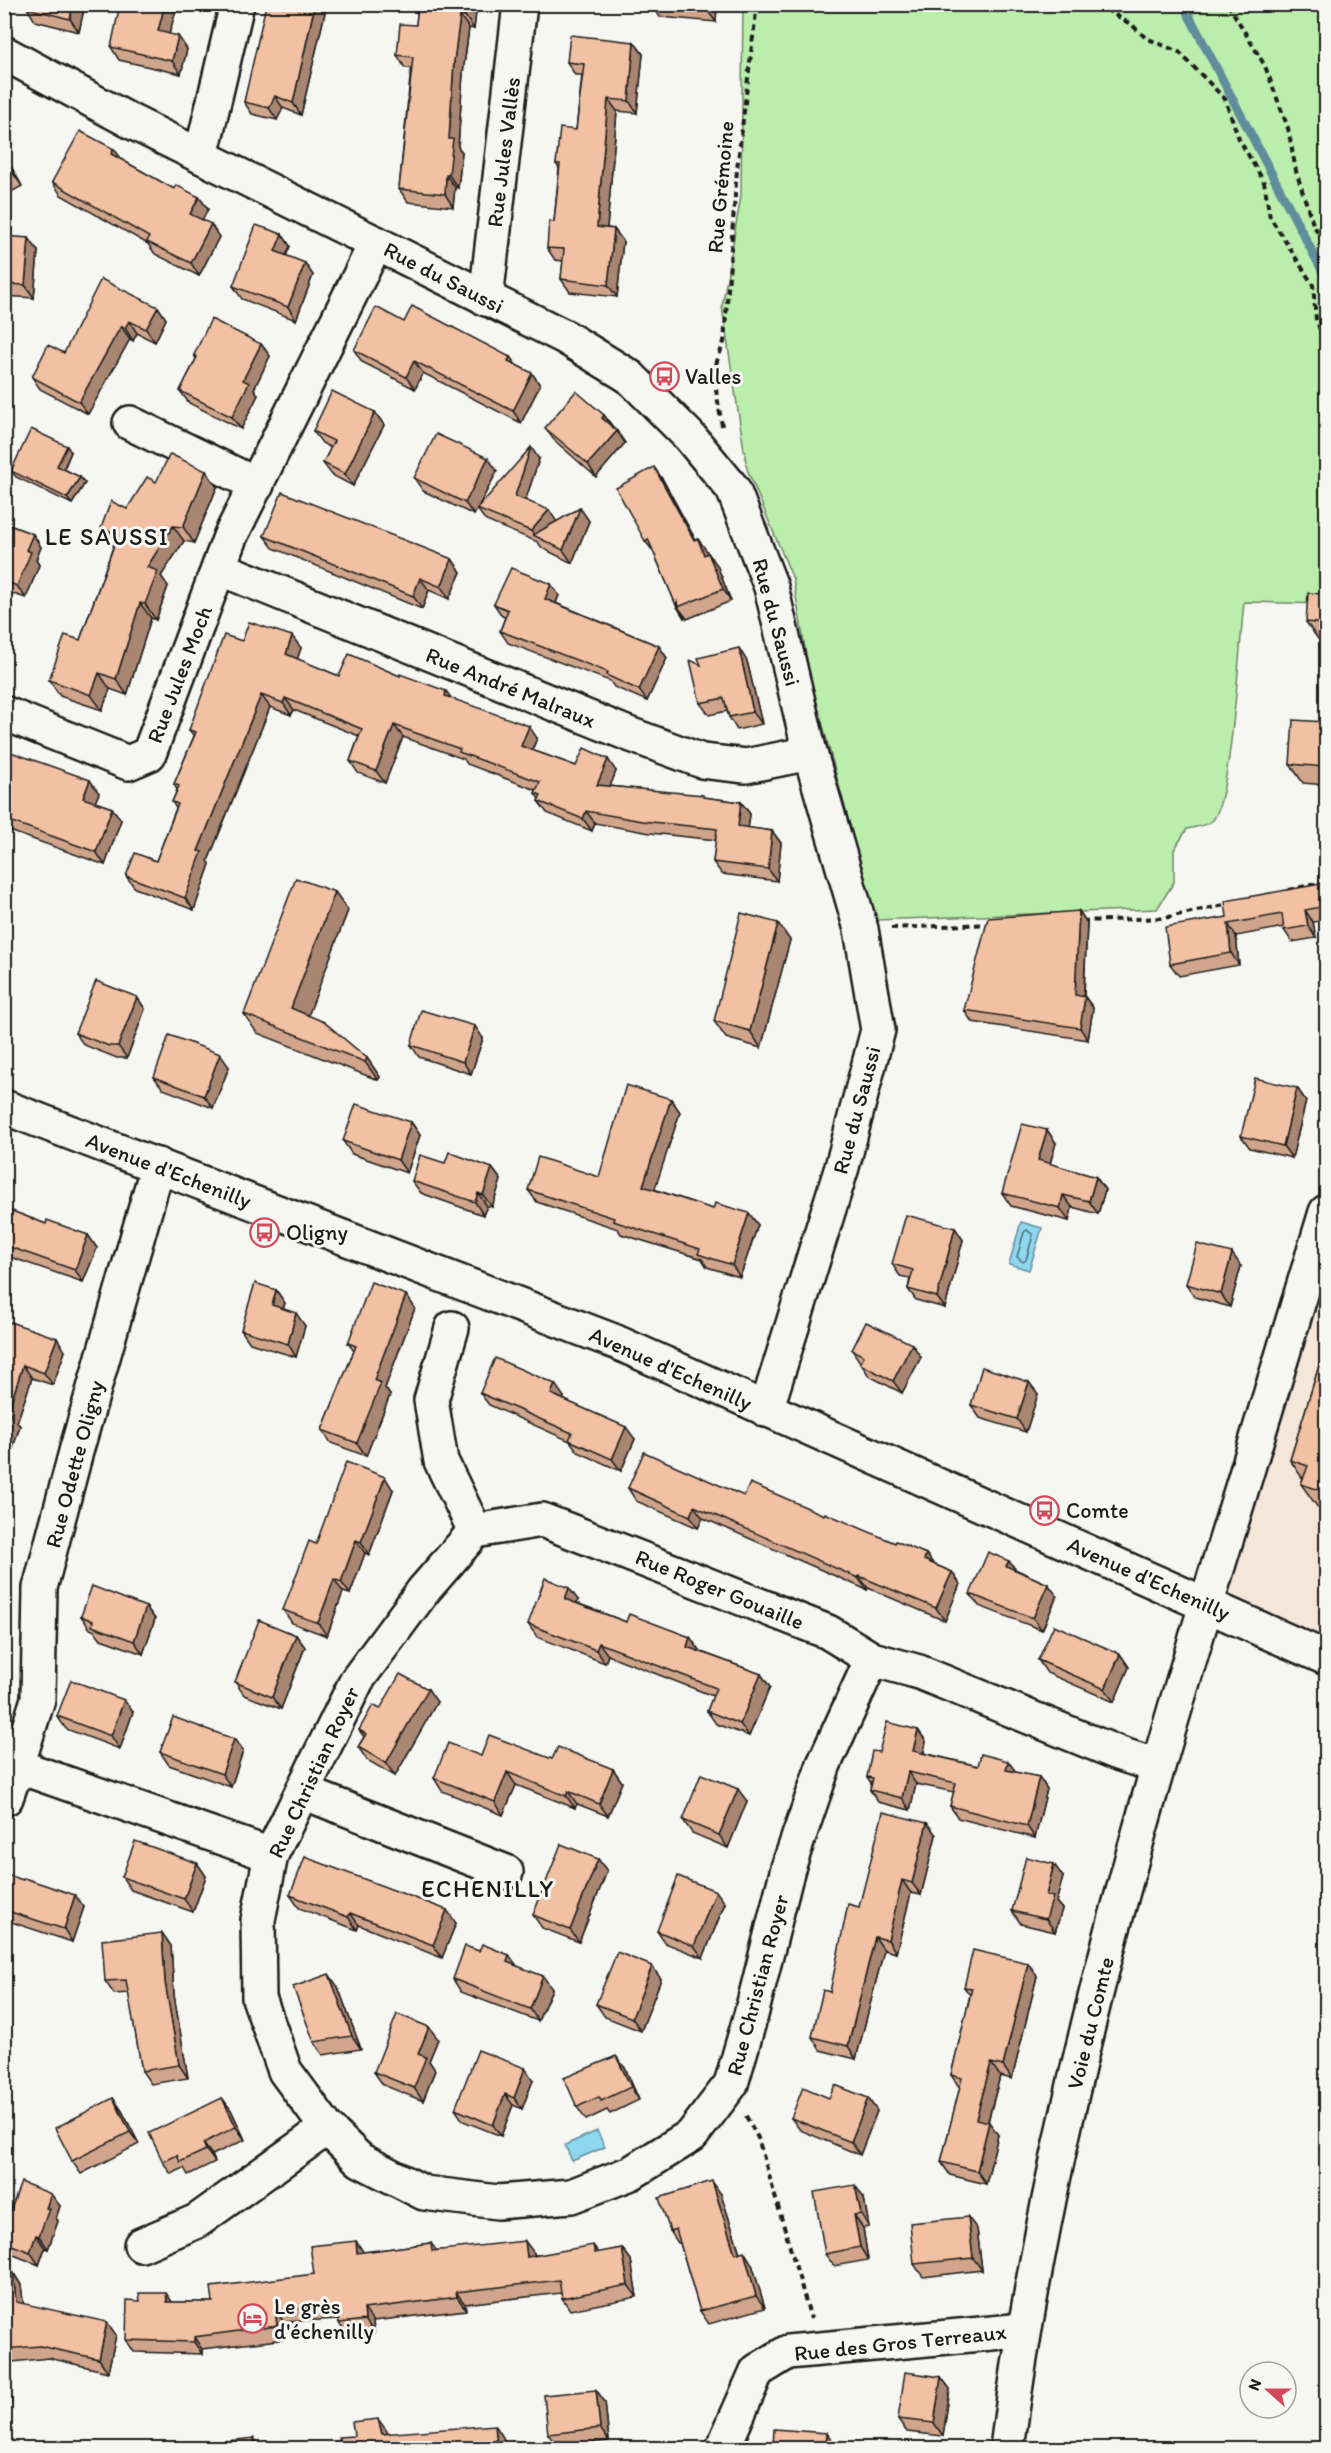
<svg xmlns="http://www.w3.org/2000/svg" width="1331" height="2453" font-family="Itim,sans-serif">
	<rect width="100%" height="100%" fill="#f6f6f2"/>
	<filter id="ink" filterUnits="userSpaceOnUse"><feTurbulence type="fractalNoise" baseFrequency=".0167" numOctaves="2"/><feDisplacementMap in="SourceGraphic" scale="12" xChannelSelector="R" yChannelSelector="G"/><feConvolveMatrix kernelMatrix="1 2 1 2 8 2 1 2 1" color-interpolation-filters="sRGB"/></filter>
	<g filter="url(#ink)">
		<polygon fill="#f5e6da" points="1326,1273 1326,1658 1218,1609"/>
		<path fill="#bbedad" stroke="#6c8464" stroke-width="1.5" d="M743,5H1326V604L1244,602C1240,639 1231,799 1213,820C1207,826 1195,827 1187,829L1174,850V882L1157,909L875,920L810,677L793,579L747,469L722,307L741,196Z"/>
		<g fill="#8ed8ef" stroke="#608d9b" stroke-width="1.5">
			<polygon points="1021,1222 1042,1228 1029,1270 1009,1264"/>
			<polygon points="597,2131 605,2147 572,2161 565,2145"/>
			<polygon points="8,2369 12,2403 5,2404 5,2370"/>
		</g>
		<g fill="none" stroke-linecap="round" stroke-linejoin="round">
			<polygon stroke="#4a6770" stroke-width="1.5" points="1027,1230 1033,1235 1026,1260 1023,1262 1017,1257 1024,1232"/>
			<polyline stroke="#608d9b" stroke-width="9" points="1183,4 1326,278"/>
			<defs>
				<g id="minor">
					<polyline points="4,53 132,122 565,337 630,377 689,436 733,489 771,587 810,753 861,929 878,1030 842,1167 766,1410"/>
					<polyline points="201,156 237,4"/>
					<polyline points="486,299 520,4"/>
					<polyline points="130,423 257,485"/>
					<polyline points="219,568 626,733 702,761 746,766 810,753"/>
					<polyline points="4,713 128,763 149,754 230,537 376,243"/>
					<polyline points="4,1107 616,1342 1326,1658"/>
					<polyline points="158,1165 77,1448 40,1588 38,1699 17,1766 271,1855"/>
					<polyline points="452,1328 431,1400 441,1461 475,1531 542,1520 828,1632 872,1659 919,1672 1120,1754 1157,1766"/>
					<polyline points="475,1531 423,1591 357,1680 271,1855 258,1920 259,1998 285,2071 327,2128 360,2160 424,2193 498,2202 571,2196 631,2173 692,2135 731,2084 751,2015 788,1868 824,1764 872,1659"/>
					<polyline points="303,1792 506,1872"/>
					<polyline points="6,1798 17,1766"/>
					<polyline points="141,2245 197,2221 327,2128"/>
					<polyline points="723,2448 757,2371 788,2352 1024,2330"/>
					<path d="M1007,2448C1047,2142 1132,1844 1223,1550C1258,1437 1291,1324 1326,1212"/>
				</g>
			</defs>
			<use href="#minor" stroke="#1c1c1c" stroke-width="38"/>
			<g stroke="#1c1c1c" stroke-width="4" stroke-dasharray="6 4.5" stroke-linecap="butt">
				<polyline points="1097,4 1132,25 1146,38 1179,52 1225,99 1239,139 1264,182 1270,217 1313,285 1316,319 1326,346"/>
				<polyline points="1228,4 1265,66 1288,128 1296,171 1313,224 1326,247"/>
				<polyline points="722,426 713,372 724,342 737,169 757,4"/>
				<polyline points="1289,890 1326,881"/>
				<polyline points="1082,921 1164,918 1229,904"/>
				<polyline points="891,928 991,924"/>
				<polyline points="746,2116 758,2138 811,2319"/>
			</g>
			<use href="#minor" stroke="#f6f6f2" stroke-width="33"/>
		</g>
		<g fill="#d0a58c" stroke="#1c1c1c" stroke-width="1.5">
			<polygon points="85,4 79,32 35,21 27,8"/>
			<polygon points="178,4 169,34 187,49 181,74 119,60 111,47"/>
			<polygon points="270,4 327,4 301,115 283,108 277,120 252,114 244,102"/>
			<polygon points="418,4 477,4 474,29 469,28 463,73 458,147 462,152 458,188 455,187 453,207 408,202 399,189 411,68 405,68 397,55 416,25"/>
			<polygon points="651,4 717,4 716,22 660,17"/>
			<polygon points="634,42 643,54 637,113 617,111 607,228 614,229 623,241 617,297 570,292 561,279 563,261 555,260 547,248 554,222 559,168 556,164 576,130 582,75 575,75 567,62"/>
			<polygon points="114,149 122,160 174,189 199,197 208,209 202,220 219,237 199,276 155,254 148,244 61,195 52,182"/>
			<polygon points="4,154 22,186 11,192 6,237 38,251 34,298 4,296"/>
			<polygon points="282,234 290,246 286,256 313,275 296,320 242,299 233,286"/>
			<polygon points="158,307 166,319 155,342 137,333 133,341 130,339 88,414 40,389 32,377 64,353"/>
			<polygon points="404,322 510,357 516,365 532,373 540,385 521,423 423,373 415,389 362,362 354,350"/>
			<polygon points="261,344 270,356 254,389 258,395 241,429 189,403 180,391 196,359 194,355"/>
			<polygon points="375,412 384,425 353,486 332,475 323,463 331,448 322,443 313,431"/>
			<polygon points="604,415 625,443 596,477 554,440 545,428"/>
			<polygon points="71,452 64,469 80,477 85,483 72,504 16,477 11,471"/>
			<polygon points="539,459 525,501 557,522 580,508 589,521 572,563 542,548 538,542 486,521 477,509 474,515 423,491 414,478 497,471 478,508"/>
			<polygon points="206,471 217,487 194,543 184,541 161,576 168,586 156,620 151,618 127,695 110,689 102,710 60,696 49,680 80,640 114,544 111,544 101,528 127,509 156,482"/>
			<polygon points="663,480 695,540 707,553 708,553 717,565 731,601 687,619 685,616 684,618 676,605 653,551 645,541"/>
			<polygon points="4,523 33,534 41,547 36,560 39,565 26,598 4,591"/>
			<polygon points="264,536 452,559 461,572 449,599 429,590 422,609 273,548"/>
			<polygon points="1326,594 1326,639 1318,639 1306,622"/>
			<polygon points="559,595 556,603 659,646 667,658 647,701 614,687 610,681 508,643 500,631 505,617 502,616 494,604"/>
			<polygon points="242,641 301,648 297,659 339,676 451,698 537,738 532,750 576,766 616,771 610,786 741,802 750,814 748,828 772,831 781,843 777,881 722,874 713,862 716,840 650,833 595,823 592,831 547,813 538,801 539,799 535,793 536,790 467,764 464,759 403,737 385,783 358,773 350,761 359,736 294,710 291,715 270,707 208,861 210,864 194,910 135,888 126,876 156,861 176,808 172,802 177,790 174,784 194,736 189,730"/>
			<polygon points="747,661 762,724 737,730 729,717 727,711 709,715 700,703 701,665"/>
			<polygon points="1326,722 1326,785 1303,783 1290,764"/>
			<polygon points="4,751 99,793 95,802 112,808 121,820 105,865 4,829"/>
			<polygon points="1326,883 1326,920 1313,922 1316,938 1292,942 1284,930 1284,927 1236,936 1239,965 1179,976 1170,964 1227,917"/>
			<polygon points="335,892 348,910 308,1015 367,1058 380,1077 378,1080 257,1033 244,1014"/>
			<polygon points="1079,911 1087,923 1084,996 1085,997 1093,1008 1088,1040 972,1022 964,1010"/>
			<polygon points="790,940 761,1048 726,1038 714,1021"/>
			<polygon points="137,997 145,1009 127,1058 117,1058 84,1045 75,1033"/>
			<polygon points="483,1038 471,1074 419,1057 411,1045"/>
			<polygon points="229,1067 213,1108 163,1089 154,1077"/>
			<polygon points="1297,1088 1306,1101 1292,1158 1250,1148 1241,1136"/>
			<polygon points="671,1099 680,1112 654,1189 758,1225 740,1277 707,1267 702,1259 621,1234 618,1229 537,1202 528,1190 599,1177"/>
			<polygon points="411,1122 420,1135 407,1173 352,1154 343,1141"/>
			<polygon points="1047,1130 1056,1143 1050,1164 1096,1177 1105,1190 1098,1214 1072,1207 1069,1221 1011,1206 1002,1193"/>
			<polygon points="445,1163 492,1168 501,1180 492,1207 487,1206 483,1215 421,1193 412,1181"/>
			<polygon points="4,1207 6,1209 46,1224 88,1235 97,1248 83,1282 4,1255"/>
			<polygon points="955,1228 963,1240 945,1308 916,1300 908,1289 910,1278 900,1276 892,1264"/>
			<polygon points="1241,1266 1230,1307 1195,1297 1186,1284"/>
			<polygon points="276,1290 285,1303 283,1309 305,1326 296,1357 250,1343 241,1330"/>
			<polygon points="406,1295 415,1308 385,1388 390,1395 366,1456 331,1443 322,1430 354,1351 348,1343"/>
			<polygon points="4,1320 65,1351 53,1385 32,1378 17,1422 20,1426 6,1470 4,1469"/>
			<polygon points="1326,1343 1326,1511 1318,1508 1301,1484 1303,1479 1290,1460"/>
			<polygon points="852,1350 921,1357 902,1393 869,1376"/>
			<polygon points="480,1393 564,1397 563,1399 635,1439 621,1471 578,1452 570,1441 489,1405"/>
			<polygon points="1038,1394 1026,1432 980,1418 971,1405"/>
			<polygon points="628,1488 744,1496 824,1515 895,1543 926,1554 933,1564 952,1572 960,1584 945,1621 868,1588 867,1590 703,1518 698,1528 636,1501"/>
			<polygon points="393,1490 369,1555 365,1553 350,1594 343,1592 327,1636 292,1623 283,1610 316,1544"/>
			<polygon points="1009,1561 1015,1569 1048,1584 1057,1596 1042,1630 979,1606 970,1594"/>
			<polygon points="578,1600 577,1603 626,1622 690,1637 699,1650 699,1651 761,1674 770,1687 749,1736 716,1724 707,1711 713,1696 608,1655 605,1663 537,1637 528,1624"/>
			<polygon points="146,1607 155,1619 143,1654 101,1639 95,1631 90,1629 81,1616"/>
			<polygon points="296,1635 305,1647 281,1709 244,1695 235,1682"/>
			<polygon points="1120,1654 1129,1667 1114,1702 1047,1673 1038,1660"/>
			<polygon points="437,1702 395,1776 367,1760 358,1747 364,1737 359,1730 380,1709"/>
			<polygon points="133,1712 120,1749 66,1729 57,1716"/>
			<polygon points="918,1730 926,1741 924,1753 978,1766 1039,1777 1047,1789 1035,1838 958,1818 950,1806 954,1792 916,1784 910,1810 878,1802 870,1790 871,1783 867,1777 879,1752"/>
			<polygon points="234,1739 243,1751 231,1787 169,1765 160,1752"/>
			<polygon points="481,1756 552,1759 613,1769 622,1782 608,1816 577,1804 575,1808 516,1785 503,1815 442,1791 434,1778"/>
			<polygon points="747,1801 728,1848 692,1833 683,1820"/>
			<polygon points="927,1823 936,1835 921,1895 911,1893 896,1953 884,1950 856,2059 820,2050 812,2037 830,1992 859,1907"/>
			<polygon points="598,1859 607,1871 579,1942 542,1928 533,1915"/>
			<polygon points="197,1863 206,1876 193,1912 131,1890 122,1877"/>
			<polygon points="1063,1877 1056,1902 1062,1909 1055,1932 1021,1924 1012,1911"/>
			<polygon points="4,1885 84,1907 72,1942 5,1920 4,1918"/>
			<polygon points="290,1895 456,1923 442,1958 359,1925 357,1930 299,1908"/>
			<polygon points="725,1903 703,1958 665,1943 657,1931"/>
			<polygon points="162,1933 171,1946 174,1995 188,2078 151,2084 142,2071 129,1993 114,1994 105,1981"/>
			<polygon points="479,1951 509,1955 517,1966 552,1989 538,2021 461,1992 453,1979"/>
			<polygon points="1028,1963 1037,1976 1012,2079 1000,2076 988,2122 998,2135 986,2184 950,2175 941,2162 960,2088 951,2075 970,1995 964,1987"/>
			<polygon points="661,1979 641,2031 605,2017 596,2004"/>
			<polygon points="338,1987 361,2049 323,2055 314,2042"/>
			<polygon points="438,2039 429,2061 435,2070 423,2101 383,2085 374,2072"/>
			<polygon points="625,2068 639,2100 610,2114 607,2110 586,2120 577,2107"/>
			<polygon points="533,2080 522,2109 513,2105 501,2136 463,2121 455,2109"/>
			<polygon points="113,2098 122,2111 139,2144 81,2174 72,2161"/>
			<polygon points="222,2098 231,2110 245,2140 212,2155 215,2162 188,2175 184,2168 171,2174 163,2162"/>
			<polygon points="829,2098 868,2098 877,2111 860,2155 800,2130 791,2118"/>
			<polygon points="721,2194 740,2253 752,2264 765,2308 709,2324 700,2311 680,2243 678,2243 670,2231"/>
			<polygon points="864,2198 869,2227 863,2228 868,2260 834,2266 825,2254"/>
			<polygon points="60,2206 56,2218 58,2221 48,2249 45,2248 39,2265 9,2253 4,2247 4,2229"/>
			<polygon points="977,2229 982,2270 923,2277 914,2264"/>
			<polygon points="356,2241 363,2252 431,2243 436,2250 534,2253 534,2255 599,2253 622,2248 631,2260 637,2297 570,2310 562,2298 561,2293 465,2304 466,2310 373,2321 374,2332 347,2336 339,2323 338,2319 284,2322 286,2339 202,2349 202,2354 134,2352 126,2340 172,2302 213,2302 314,2274"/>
			<polygon points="13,2272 21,2285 23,2304 116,2335 108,2372 49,2358 4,2363 4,2273"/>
			<polygon points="941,2377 950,2389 943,2436 907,2432 898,2419"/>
			<polygon points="596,2390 605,2402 609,2441 557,2446 548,2434"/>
		</g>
		<g fill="#a98672" stroke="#1c1c1c" stroke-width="1.5">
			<polygon points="73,4 85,4 79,32 70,19"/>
			<polygon points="165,4 178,4 166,44 158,31"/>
			<polygon points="315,4 327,4 301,115 293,103"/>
			<polygon points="467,4 477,4 474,29 465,16"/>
			<polygon points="707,4 717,4 716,22 707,10"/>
			<polygon points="460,16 469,28 463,73 458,147 462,152 458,188 449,175 449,139 454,61"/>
			<polygon points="178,36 187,49 181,74 172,61"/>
			<polygon points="634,42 643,54 637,113 629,101"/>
			<polygon points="275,96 283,108 277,120 269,108"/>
			<polygon points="608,99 617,111 606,239 597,227"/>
			<polygon points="114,149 123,161 111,154"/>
			<polygon points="4,154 22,186 13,173 4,158"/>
			<polygon points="446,175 455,187 453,207 445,194"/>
			<polygon points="4,183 11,192 5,248 4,248"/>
			<polygon points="199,197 208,209 199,226 190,214"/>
			<polygon points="211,224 219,237 199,276 191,263"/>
			<polygon points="614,229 623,241 617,297 608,285"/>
			<polygon points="282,234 290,246 283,263 275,251"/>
			<polygon points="29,238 38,251 34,298 25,285"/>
			<polygon points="305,263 313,275 296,320 288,307"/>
			<polygon points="158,307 166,319 155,342 146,329"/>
			<polygon points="129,321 137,333 133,341 125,328"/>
			<polygon points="121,326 130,339 88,414 79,402"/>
			<polygon points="261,344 270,356 254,389 258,395 241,429 232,417 243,380"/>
			<polygon points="510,357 519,369 508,361"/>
			<polygon points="414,361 423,373 415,389 406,377"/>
			<polygon points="532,373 540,385 521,423 513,411"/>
			<polygon points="375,412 384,425 353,486 345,474"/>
			<polygon points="604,415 613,428 602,418"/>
			<polygon points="617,431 625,443 596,477 588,464"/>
			<polygon points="67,446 71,452 62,472 57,466"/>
			<polygon points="531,447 539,459 523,508 515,496"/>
			<polygon points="488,458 497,471 474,515 465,503"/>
			<polygon points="654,467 663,480 703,553 694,540"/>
			<polygon points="206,471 217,487 194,543 183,527"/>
			<polygon points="80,477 85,483 72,504 67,498"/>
			<polygon points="580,508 589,521 572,563 563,550"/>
			<polygon points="549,510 557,522 535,536 531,531"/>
			<polygon points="173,526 184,541 161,576 168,586 156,620 145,604 147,567"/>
			<polygon points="33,534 41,547 36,560 39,565 26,598 17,586 26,550"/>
			<polygon points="698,539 707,551 713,567 704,555"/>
			<polygon points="708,553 717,565 731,601 723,589"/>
			<polygon points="452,559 461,572 449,599 441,587"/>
			<polygon points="420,578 429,590 422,609 413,596"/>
			<polygon points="551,584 559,595 553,610 545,599"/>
			<polygon points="677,602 678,607 685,616 684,618 676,605"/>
			<polygon points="140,603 151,618 127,695 116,679"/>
			<polygon points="292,636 301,648 295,666 286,654"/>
			<polygon points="659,646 667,658 647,701 639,690"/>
			<polygon points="739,648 747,661 762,724 753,712"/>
			<polygon points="99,673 110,689 102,710 91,695"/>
			<polygon points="446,691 455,703 445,696"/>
			<polygon points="261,695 270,707 208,861 210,864 194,910 185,898 198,851"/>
			<polygon points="285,698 294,710 291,715 283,703"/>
			<polygon points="394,725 403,737 385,783 376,771"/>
			<polygon points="529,726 537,738 529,758 521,746"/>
			<polygon points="608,759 616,771 606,797 597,785"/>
			<polygon points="90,780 99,793 92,810 83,798"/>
			<polygon points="741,802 750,814 747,839 738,826"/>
			<polygon points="112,808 121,820 105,865 96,852"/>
			<polygon points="586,811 595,823 592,831 583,819"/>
			<polygon points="772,831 781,843 777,881 768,869"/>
			<polygon points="335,892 348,910 304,1027 291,1008"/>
			<polygon points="1305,910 1313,922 1316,938 1308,926"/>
			<polygon points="1079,911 1087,923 1083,1007 1075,995"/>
			<polygon points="778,923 790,940 761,1048 750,1031"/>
			<polygon points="1228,924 1236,936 1239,965 1231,953"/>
			<polygon points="137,997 145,1009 127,1058 118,1046"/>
			<polygon points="1085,997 1093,1008 1088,1040 1080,1028"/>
			<polygon points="475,1026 483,1038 471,1074 463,1062"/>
			<polygon points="220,1054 229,1067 213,1108 204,1096"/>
			<polygon points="367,1058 380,1077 378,1080 365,1062"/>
			<polygon points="1297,1088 1306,1101 1292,1158 1283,1146"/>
			<polygon points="671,1099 680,1112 652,1198 643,1186"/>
			<polygon points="411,1122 420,1135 407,1173 398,1160"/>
			<polygon points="1047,1130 1056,1143 1047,1173 1038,1160"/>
			<polygon points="492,1168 501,1180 492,1207 483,1195"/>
			<polygon points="1096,1177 1105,1190 1098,1214 1089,1201"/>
			<polygon points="478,1193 487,1206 483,1215 475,1202"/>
			<polygon points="1063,1195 1072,1207 1069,1221 1060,1208"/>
			<polygon points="749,1213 758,1225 740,1277 732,1265"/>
			<polygon points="955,1228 963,1240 945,1308 937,1297"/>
			<polygon points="88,1235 97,1248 83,1282 75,1270"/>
			<polygon points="1232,1253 1241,1266 1230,1307 1221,1294"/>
			<polygon points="276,1290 285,1303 280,1318 272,1305"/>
			<polygon points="406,1295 415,1308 385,1388 390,1395 366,1456 357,1443 374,1380"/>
			<polygon points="296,1313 305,1326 296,1357 288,1344"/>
			<polygon points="57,1338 65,1351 53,1385 44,1373"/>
			<polygon points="912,1344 921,1357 902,1393 893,1381"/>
			<polygon points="23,1365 32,1378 17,1422 20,1426 6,1470 4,1467 4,1434 8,1412"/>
			<polygon points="1029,1382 1038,1394 1026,1432 1017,1419"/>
			<polygon points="555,1384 564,1397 560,1407 551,1394"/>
			<polygon points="626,1427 635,1439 621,1471 612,1459"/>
			<polygon points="385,1477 393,1490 369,1555 361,1542"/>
			<polygon points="694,1506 703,1518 698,1528 690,1516"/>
			<polygon points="356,1540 365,1553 350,1594 341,1582"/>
			<polygon points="926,1554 935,1566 924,1560"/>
			<polygon points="1009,1561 1018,1573 1006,1566"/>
			<polygon points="952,1572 960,1584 945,1621 936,1608"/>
			<polygon points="859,1576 868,1588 867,1590 858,1578"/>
			<polygon points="334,1579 343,1592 327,1636 318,1623"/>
			<polygon points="1048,1584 1057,1596 1042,1630 1033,1618"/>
			<polygon points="569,1588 578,1600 574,1611 565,1599"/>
			<polygon points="146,1607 155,1619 143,1654 134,1641"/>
			<polygon points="296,1635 305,1647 281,1709 272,1697"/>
			<polygon points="690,1637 699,1650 696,1659 687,1647"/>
			<polygon points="599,1643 608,1655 605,1663 596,1650"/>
			<polygon points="1120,1654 1129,1667 1114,1702 1105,1689"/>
			<polygon points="761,1674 770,1687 749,1736 740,1724"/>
			<polygon points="428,1689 437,1702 395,1776 386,1763"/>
			<polygon points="124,1700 133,1712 120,1749 111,1736"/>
			<polygon points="918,1730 926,1741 921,1762 913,1751"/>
			<polygon points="234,1739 243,1751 231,1787 222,1774"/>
			<polygon points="1008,1761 1016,1772 1006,1770"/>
			<polygon points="613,1769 622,1782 608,1816 599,1804"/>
			<polygon points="507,1772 516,1785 503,1815 495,1802"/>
			<polygon points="908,1772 916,1784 910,1810 902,1798"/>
			<polygon points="1039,1777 1047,1789 1035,1838 1027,1826"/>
			<polygon points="738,1789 747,1801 728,1848 719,1835"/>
			<polygon points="568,1791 577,1804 575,1808 566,1796"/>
			<polygon points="927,1823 936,1835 921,1895 912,1883"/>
			<polygon points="598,1859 607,1871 579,1942 570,1930"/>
			<polygon points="197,1863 206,1876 193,1912 184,1899"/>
			<polygon points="1054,1864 1063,1877 1056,1902 1062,1909 1055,1932 1046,1919 1046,1895"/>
			<polygon points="902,1880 911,1893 896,1953 888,1940"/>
			<polygon points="716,1891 725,1903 703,1958 694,1946"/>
			<polygon points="75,1895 84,1907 72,1942 64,1929"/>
			<polygon points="447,1910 456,1923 442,1958 433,1945"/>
			<polygon points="350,1913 359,1925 357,1930 348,1917"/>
			<polygon points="162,1933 171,1946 174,1995 188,2078 179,2065 165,1982"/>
			<polygon points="875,1937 884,1950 856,2059 848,2046"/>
			<polygon points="509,1955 518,1968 507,1962"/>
			<polygon points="1028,1963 1037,1976 1012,2079 1003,2066"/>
			<polygon points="652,1966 661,1979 641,2031 632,2018"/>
			<polygon points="329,1974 338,1987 361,2049 352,2036"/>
			<polygon points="543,1976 552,1989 538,2021 530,2009"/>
			<polygon points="429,2027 438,2039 429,2061 435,2070 423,2101 414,2088 418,2054"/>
			<polygon points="616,2056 625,2068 639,2100 631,2087"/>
			<polygon points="991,2063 1000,2076 985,2132 976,2119"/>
			<polygon points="525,2068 533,2080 522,2109 514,2098"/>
			<polygon points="505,2094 513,2105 501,2136 493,2125"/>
			<polygon points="113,2098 122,2111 139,2144 130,2132"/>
			<polygon points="222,2098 231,2110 245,2140 236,2127"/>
			<polygon points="868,2098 877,2111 860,2155 851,2142"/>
			<polygon points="989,2122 998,2135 986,2184 977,2171"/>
			<polygon points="203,2143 212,2155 215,2162 206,2150"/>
			<polygon points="712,2181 721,2194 744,2266 735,2254"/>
			<polygon points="855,2185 864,2198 869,2227 861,2214"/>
			<polygon points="51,2194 60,2206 56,2218 58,2221 48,2249 39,2236 46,2208"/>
			<polygon points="854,2215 863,2228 868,2260 860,2247"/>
			<polygon points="968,2217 977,2229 982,2270 973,2258"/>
			<polygon points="36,2235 45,2248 39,2265 30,2252"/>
			<polygon points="356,2241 364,2253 357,2253"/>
			<polygon points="525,2241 534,2253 535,2269 527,2257"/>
			<polygon points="593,2245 602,2257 595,2253"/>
			<polygon points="622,2248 631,2260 637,2297 628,2285"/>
			<polygon points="744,2251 752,2264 765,2308 756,2296"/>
			<polygon points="13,2272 21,2285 25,2315 16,2302"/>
			<polygon points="456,2292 465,2304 466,2310 457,2297"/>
			<polygon points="166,2293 175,2306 167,2302"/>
			<polygon points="364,2309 373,2321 374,2332 365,2320"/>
			<polygon points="275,2310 284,2322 286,2339 277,2326"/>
			<polygon points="107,2322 116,2335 108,2372 99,2359"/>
			<polygon points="194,2337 202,2349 202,2354 194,2342"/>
			<polygon points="941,2377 950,2389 943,2436 934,2423"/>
			<polygon points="596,2390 605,2402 609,2441 600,2428"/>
			<polygon points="378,2419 387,2431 390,2447 382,2434"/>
			<polygon points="495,2425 503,2437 505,2448 497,2448"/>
			<polygon points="827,2433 836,2446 836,2448 826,2448"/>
			<polygon points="254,2438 261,2448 255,2448"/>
		</g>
		<g fill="#f2c0a3" stroke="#1c1c1c" stroke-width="1.5">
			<polygon points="27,4 73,4 70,19 27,8"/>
			<polygon points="120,4 165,4 158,31 178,36 172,61 111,47"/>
			<polygon points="270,4 315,4 293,103 275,96 269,108 244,102 266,5 270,6"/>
			<polygon points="418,4 467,4 465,16 460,16 454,61 449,139 453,139 449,175 446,175 445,194 399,189 413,57 397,55 400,24 416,25"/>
			<polygon points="651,4 707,4 707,10"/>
			<polygon points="570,35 634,42 629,101 608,99 597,227 614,229 608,285 561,279 564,249 547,248 549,221 554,222 560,164 556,164 560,128 576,130 584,64 567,62"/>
			<polygon points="80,131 114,149 111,154 174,189 176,185 199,197 190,214 211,224 191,263 147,242 149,237 52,182"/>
			<polygon points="4,158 13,173 4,178"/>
			<polygon points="256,225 282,234 275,251 305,263 288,307 233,286"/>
			<polygon points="4,236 29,238 25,285 4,284"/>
			<polygon points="101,279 158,307 146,329 129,321 125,328 121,326 79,402 32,377 48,345 64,353"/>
			<polygon points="412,306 510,357 508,361 532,373 513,411 414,361 406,377 354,350 376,307 404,322"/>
			<polygon points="211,319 261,344 243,380 249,383 232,417 180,391 197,357 194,355"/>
			<polygon points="332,391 375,412 345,474 323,463 334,441 313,431"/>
			<polygon points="576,391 604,415 602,418 617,431 588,464 545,428"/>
			<polygon points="31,429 67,446 57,466 80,477 67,498 11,471"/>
			<polygon points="436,434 488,458 465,503 414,478"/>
			<polygon points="531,447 515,496 549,510 531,531 477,509"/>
			<polygon points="170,454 206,471 183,527 173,526 147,567 158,571 145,604 140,603 116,679 99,673 91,695 49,680 65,635 80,640 118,534 101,528 111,501 127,509 147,477 156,482"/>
			<polygon points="654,467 694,540 698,539 704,555 708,553 723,589 678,607 677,602 676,605 648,539 645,541 616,488"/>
			<polygon points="282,492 452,559 441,587 420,578 413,596 264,536"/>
			<polygon points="580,508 563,550 533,535"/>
			<polygon points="4,523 33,534 26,550 31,552 17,586 4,581"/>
			<polygon points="511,568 551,584 545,599 659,646 639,690 606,675 608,672 500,631 508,610 494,604"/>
			<polygon points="1308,593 1326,594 1326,624 1306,622"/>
			<polygon points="249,622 292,636 286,654 339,676 349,654 400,676 400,674 446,691 445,696 529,726 521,746 576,766 584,748 608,759 597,785 703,795 703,797 741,802 738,826 772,831 768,869 713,862 717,829 642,821 586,811 583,819 538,801 541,795 535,793 540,782 459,752 460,749 394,725 376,771 350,761 362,729 285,698 283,703 261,695 198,851 202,852 185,898 126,876 135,853 156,861 178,804 172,802 179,786 174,784 196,732 189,730 224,635 242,641"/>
			<polygon points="739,648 753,712 729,717 724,698 700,703 690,660 701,665 698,658"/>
			<polygon points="1293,720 1326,722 1326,767 1290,764"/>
			<polygon points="5,750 90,780 83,798 112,808 96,852 4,819"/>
			<polygon points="296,878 335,892 291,1008 324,1022 367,1058 365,1062 244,1014"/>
			<polygon points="1326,883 1326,906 1305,910 1308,926 1284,930 1282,914 1228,924 1231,953 1170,964 1165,927 1227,917 1225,901"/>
			<polygon points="1079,911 1075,995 1085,997 1080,1028 964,1010 988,918"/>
			<polygon points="741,913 778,923 750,1031 714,1021"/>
			<polygon points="96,981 137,997 118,1046 109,1046 75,1033"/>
			<polygon points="421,1010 475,1026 463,1062 411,1045"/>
			<polygon points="169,1035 220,1054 204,1096 154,1077"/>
			<polygon points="1255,1078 1297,1088 1283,1146 1241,1136"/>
			<polygon points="626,1085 671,1099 643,1186 713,1209 715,1203 749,1213 732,1265 698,1254 700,1249 613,1221 614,1218 528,1190 538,1157 599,1177"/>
			<polygon points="356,1104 411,1122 398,1160 343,1141"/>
			<polygon points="1022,1124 1047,1130 1038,1160 1096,1177 1089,1201 1063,1195 1060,1208 1002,1193"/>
			<polygon points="449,1152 492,1168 483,1195 478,1193 475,1202 412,1181 420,1155 445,1163"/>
			<polygon points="4,1208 46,1224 47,1220 88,1235 75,1270 4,1245"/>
			<polygon points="906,1215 955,1228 937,1297 908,1289 913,1270 892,1264"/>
			<polygon points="1197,1244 1232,1253 1221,1294 1186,1284"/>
			<polygon points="371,1282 406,1295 374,1380 381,1383 357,1443 322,1430 356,1346 348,1343"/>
			<polygon points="255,1283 276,1290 272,1305 296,1313 288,1344 241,1330"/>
			<polygon points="4,1320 57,1338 44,1373 23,1365 8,1412 11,1413 4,1434"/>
			<polygon points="866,1322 912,1344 893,1381 860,1364 864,1356 852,1350"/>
			<polygon points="1326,1343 1326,1492 1301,1484 1308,1466 1290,1460"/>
			<polygon points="495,1358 555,1384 551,1394 626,1427 612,1459 569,1440 572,1433 480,1393"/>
			<polygon points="982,1367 1029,1382 1017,1419 971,1405"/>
			<polygon points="644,1452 744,1496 750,1483 824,1515 825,1513 895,1543 896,1541 926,1554 924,1560 952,1572 936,1608 859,1576 858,1578 694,1506 690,1516 628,1488"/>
			<polygon points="346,1462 385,1477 361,1542 356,1540 341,1582 334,1579 318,1623 283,1610 309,1541 316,1544"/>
			<polygon points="988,1552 1009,1561 1006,1566 1048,1584 1033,1618 970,1594"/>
			<polygon points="545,1578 569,1588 565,1599 626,1622 629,1614 690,1637 687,1647 761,1674 740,1724 707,1711 716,1688 599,1643 596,1650 528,1624"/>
			<polygon points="92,1586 146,1607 134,1641 92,1626 93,1621 81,1616"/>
			<polygon points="259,1620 296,1635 272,1697 235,1682"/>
			<polygon points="1054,1625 1120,1654 1105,1689 1038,1660"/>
			<polygon points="400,1674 428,1689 386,1763 358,1747 366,1734 359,1730 373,1705 380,1709"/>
			<polygon points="71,1680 124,1700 111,1736 57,1716"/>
			<polygon points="173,1717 234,1739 222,1774 160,1752"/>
			<polygon points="887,1722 918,1730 913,1751 978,1766 981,1754 1008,1761 1006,1770 1039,1777 1027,1826 950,1806 956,1783 908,1772 902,1798 870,1790 873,1778 867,1777 872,1751 879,1752"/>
			<polygon points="489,1735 552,1759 558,1747 613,1769 599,1804 568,1791 566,1796 507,1772 495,1802 434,1778 448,1743 481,1756"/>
			<polygon points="701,1774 738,1789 719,1835 683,1820"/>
			<polygon points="883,1812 927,1823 912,1883 902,1880 888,1940 875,1937 848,2046 812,2037 823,1990 830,1992 848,1904 859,1907"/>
			<polygon points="135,1841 197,1863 184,1899 122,1877"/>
			<polygon points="561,1844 598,1859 570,1930 533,1915"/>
			<polygon points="305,1857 447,1910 433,1945 350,1913 348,1917 290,1895"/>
			<polygon points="1026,1857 1054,1864 1046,1895 1053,1897 1046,1919 1012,1911"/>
			<polygon points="8,1875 23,1880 24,1878 75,1895 64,1929 4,1910 4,1885"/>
			<polygon points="678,1876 716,1891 694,1946 657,1931"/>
			<polygon points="162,1933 165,1982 179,2065 142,2071 126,1980 105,1981 102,1940"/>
			<polygon points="482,1944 509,1955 507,1962 543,1976 530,2009 453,1979 465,1946 479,1951"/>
			<polygon points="973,1950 1028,1963 1003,2066 991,2063 976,2119 989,2122 977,2171 941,2162 962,2078 951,2075 972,1988 964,1987"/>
			<polygon points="617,1952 652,1966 632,2018 596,2004"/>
			<polygon points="329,1974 352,2036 314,2042 293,1987"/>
			<polygon points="397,2014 429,2027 418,2054 426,2057 414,2088 374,2072"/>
			<polygon points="478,2050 525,2068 514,2098 505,2094 493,2125 455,2109"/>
			<polygon points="616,2056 631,2087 601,2101 599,2097 577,2107 564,2078"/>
			<polygon points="835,2085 868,2098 851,2142 791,2118 803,2087 829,2098"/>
			<polygon points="113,2098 130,2132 72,2161 55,2128"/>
			<polygon points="222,2098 236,2127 203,2143 206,2150 180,2162 177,2155 163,2162 149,2133"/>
			<polygon points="712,2181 735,2254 744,2251 756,2296 700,2311 676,2229 670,2231 659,2198"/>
			<polygon points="21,2182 51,2194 46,2208 49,2209 39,2236 36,2235 30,2252 4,2242 4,2229"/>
			<polygon points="855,2185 861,2214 854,2215 860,2247 825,2254 814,2192"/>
			<polygon points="968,2217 973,2258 914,2264 910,2223"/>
			<polygon points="356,2241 357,2253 431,2243 432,2251 525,2241 527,2257 593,2245 595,2253 622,2248 628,2285 562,2298 559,2280 456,2292 457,2297 364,2309 365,2320 339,2323 337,2306 275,2310 277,2326 194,2337 194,2342 126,2340 127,2300 140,2301 139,2293 166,2293 167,2302 213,2302 211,2287 314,2274 310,2246"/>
			<polygon points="13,2272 16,2302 107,2322 99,2359 40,2346 4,2349 4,2273"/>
			<polygon points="905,2372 941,2377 934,2423 898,2419"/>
			<polygon points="596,2390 600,2428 548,2434 544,2395"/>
			<polygon points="378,2419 382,2434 495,2425 497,2448 340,2448 339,2437 354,2436 352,2422"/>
			<polygon points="774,2429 827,2433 826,2448 773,2448"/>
			<polygon points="254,2438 255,2448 210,2448 210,2443"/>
		</g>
	</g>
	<defs>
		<symbol id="bus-ring" viewBox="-11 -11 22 22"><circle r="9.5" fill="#f6f6f2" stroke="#d1495b" stroke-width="1.5"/><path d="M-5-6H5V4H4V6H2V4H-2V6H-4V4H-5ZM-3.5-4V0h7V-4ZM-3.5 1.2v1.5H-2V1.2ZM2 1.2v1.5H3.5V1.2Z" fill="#d1495b"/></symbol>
		<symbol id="hotel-ring" viewBox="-11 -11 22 22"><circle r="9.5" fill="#f6f6f2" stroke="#d1495b" stroke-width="1.5"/><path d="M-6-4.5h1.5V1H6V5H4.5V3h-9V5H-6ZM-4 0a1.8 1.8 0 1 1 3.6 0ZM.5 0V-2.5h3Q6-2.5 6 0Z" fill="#d1495b"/></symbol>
	</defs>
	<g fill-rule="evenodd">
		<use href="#bus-ring" x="648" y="360" width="33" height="33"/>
		<use href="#bus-ring" x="248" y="1216" width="33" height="33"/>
		<use href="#bus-ring" x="1028" y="1494" width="33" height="33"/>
		<use href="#hotel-ring" x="236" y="2302" width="33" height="33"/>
	</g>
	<g text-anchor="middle" stroke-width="6" stroke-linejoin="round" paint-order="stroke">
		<g font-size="22" fill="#1c1c1c" stroke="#f6f6f2">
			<text transform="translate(503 152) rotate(-83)" y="8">Rue Jules Vallès</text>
			<text transform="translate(720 187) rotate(-85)" y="8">Rue Grémoine</text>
			<text transform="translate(444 277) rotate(27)" y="8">Rue du Saussi</text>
			<text transform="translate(777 622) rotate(75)" y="8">Rue du Saussi</text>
			<text transform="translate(179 674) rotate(-69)" y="8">Rue Jules Moch</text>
			<text transform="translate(511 687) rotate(22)" y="8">Rue André Malraux</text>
			<text transform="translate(856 1110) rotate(-75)" y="8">Rue du Saussi</text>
			<text transform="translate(169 1170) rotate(21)" y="8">Avenue d'Echenilly</text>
			<text transform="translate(671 1368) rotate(24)" y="8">Avenue d'Echenilly</text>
			<text transform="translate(74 1464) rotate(-75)" y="8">Rue Odette Oligny</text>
			<text transform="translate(1149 1578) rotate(24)" y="8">Avenue d'Echenilly</text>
			<text transform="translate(720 1589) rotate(22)" y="8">Rue Roger Gouaille</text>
			<text transform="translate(313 1772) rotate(-65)" y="8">Rue Christian Royer</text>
			<text transform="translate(757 1985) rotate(-75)" y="8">Rue Christian Royer</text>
			<text transform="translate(1090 2023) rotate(-76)" y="8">Voie du Comte</text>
			<text transform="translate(900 2342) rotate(-6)" y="8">Rue des Gros Terreaux</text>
		</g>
		<g font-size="22" fill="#1c1c1c" stroke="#f6f6f2" text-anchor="start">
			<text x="685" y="384">Valles</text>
			<text x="286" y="1240">Oligny</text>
			<text x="1066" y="1518">Comte</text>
			<text x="274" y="2314">Le grès<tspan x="274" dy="25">d'échenilly</tspan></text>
		</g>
		<g font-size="24" letter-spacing="1.5" fill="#1c1c1c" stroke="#f6f6f2">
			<text x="107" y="545">LE SAUSSI</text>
			<text x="488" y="1897">ECHENILLY</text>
		</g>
	</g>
	<rect width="1331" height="2453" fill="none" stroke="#f6f6f2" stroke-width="24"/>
	<rect x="12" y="12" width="1307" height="2429" fill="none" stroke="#1c1c1c" stroke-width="2" filter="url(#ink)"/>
	<g transform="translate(1268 2390) rotate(291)"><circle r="28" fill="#f6f6f2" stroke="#9f9f9c" stroke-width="1.5"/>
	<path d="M0-4.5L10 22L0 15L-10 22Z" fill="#d1495b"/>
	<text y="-9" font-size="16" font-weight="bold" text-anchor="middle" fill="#1c1c1c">N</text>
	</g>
</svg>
